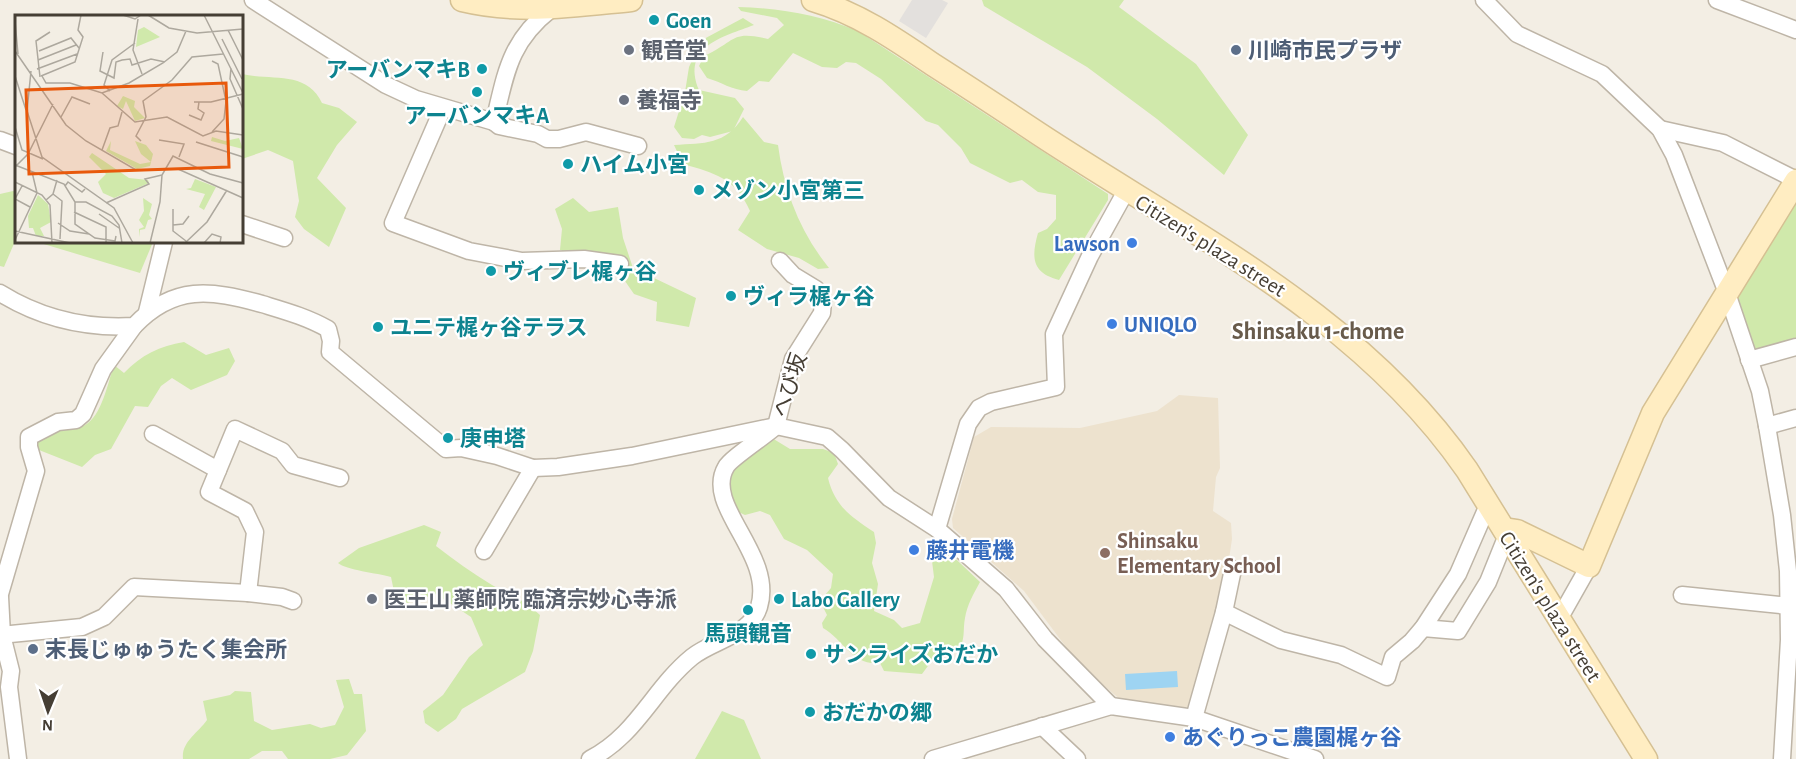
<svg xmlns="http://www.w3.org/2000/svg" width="1796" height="759" font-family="'Alegreya Sans','Noto Sans JP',sans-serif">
	<rect width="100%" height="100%" fill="#f3eee4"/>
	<polygon fill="#ede2ce" points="1179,395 1218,398 1220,468 1216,477 1213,511 1231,523 1232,539 1228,566 1191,705 1185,708 1123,702 1078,663 1024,591 953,528 952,519 974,437 991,427 1080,428 1157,411"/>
	<g fill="#d0e9ab">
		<polygon points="982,0 1124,0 1119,7 1196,64 1248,135 1224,175 1157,119 1087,67 984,6"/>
		<path d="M738,7C781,8 819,15 858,31L1108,194V200L1059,280C1032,273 1031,258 1038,233L1047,229L1056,219V195L1038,192L1022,180L1010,183L970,163L961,148L938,125L926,121L881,79L856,63L846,62L837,68L822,67L793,53L769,82L759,81L747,91C732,90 721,82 707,78L699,66L704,56C737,41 730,30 768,39L784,25L777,18L741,11Z"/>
		<path d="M743,18L754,25C723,37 681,46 699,90L735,98L744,109L733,131L710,137L702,135L694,139L682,138L674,127L685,92L689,67L702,40Z"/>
		<path d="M242,74C271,81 307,70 322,103L339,108L357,122L337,145L317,178L346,208L329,247L304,229L295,217L299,201L293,161L268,150L242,159Z"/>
		<path d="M743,117L764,142L778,145C784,191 800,232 829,268L818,269L799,258L767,249L738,230L750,211C736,178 714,173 683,164L674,145C705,143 725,145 743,117Z"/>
		<polygon points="13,191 16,192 16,239 4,267 0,266 0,194"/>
		<polygon points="573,198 589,212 618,207 623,238 633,268 696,298 689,327 656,321 657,302 634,294 618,271 560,250 562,229 555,209"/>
		<polygon points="1796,202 1796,342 1751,354 1733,298"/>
		<polygon points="37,242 153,242 140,273"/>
		<path d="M184,342L206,355L229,348L235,361L227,375L191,390L172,378L161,386L148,407L135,406L111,449L95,455L82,467L39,450L36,443C51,425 68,434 85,425C102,416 108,382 114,365L124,373C141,355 160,346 184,342Z"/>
		<path d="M772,438L790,449H823L834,453L838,464L828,478C835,506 850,516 874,532L876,543L872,563L878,584L874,611L894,620L902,628L920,623L934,577L932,561L940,544L980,582C974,593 967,605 965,618C963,628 965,636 961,646L942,647L922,674L884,671L880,663C852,666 844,640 823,628L822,623L827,615L820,601L831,588L833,574L807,550L784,539L770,515L760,511L745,515L734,510L726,480L733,470Z"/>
		<path d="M424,525L441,532L436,546C454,560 472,573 492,585C512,596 522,598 540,615L533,651L525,672L462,709L456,719L438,732L425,723L423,711L443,695L469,657L483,645L471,617L436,594L397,606L391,577C377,573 346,570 338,563L359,548Z"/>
		<path d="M349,679L354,694H362L366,731L347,755L330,759H288L282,751H262L249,759H183C181,742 198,733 207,720L203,701L230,695L235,691L251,692L254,721L272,730L310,724L321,728L335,725L344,707L336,680Z"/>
		<polygon points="722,711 744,720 761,759 695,759"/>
	</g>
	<polygon fill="#e3e0dd" points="912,0 942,0 948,3 926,38 899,21"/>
	<polygon fill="#9ed4f2" points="1177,671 1178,687 1126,690 1125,674"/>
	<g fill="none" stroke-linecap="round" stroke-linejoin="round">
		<defs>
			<g id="street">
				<path d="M253,0L386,85L416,99L494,122C506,73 509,42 551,9"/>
				<polyline points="1484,0 1517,34 1602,74 1660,129 1674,155 1727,293 1760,391 1767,426 1782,515 1788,571 1789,640 1782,759"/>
				<polyline points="1717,0 1796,30"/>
				<polyline points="443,108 393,223 469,251 522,261 584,259 620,264"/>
				<polyline points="494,122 499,126 538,134 547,139 559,139 586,132 638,146"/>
				<polyline points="1660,129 1723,143 1796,180"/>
				<polyline points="0,140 16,146"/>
				<polyline points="242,224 284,238"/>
				<path d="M0,293C42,319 85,329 134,326C174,284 211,290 262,304C285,311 307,317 328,329L331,341L330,352L446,449L461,448L497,456L533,468L558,467L632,456L776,426L827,437L842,450L889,498L937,529L1006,589L1045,639L1111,706"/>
				<polyline points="147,312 164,242"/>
				<polyline points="1749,360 1796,347"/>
				<polyline points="776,426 793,359 822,313 823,301 816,289 793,275 780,261"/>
				<polyline points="1767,426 1796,418"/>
				<polyline points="153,434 218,470"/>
				<polyline points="937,529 968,424 979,408 991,402 1056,387 1054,334 1090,256 1126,191"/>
				<polyline points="484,551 533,468"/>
				<polyline points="248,593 255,532 245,511 209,492 235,429 282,451 293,465 340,478"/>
				<polyline points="0,594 36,471 29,447 29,437 58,422 76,420 83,414 103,369 134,326"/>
				<polyline points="1682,595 1789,606"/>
				<polyline points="0,597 2,635 11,671 9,687 18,759"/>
				<polyline points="1224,612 1281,640 1341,655 1387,677 1393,657 1412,641 1423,628 1458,574 1488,505"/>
				<polyline points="1559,619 1589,566"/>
				<polyline points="1423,628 1458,631 1488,582 1507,535"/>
				<polyline points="0,635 82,627 104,617 134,587 248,593 282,597 293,601"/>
				<polyline points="1194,718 1224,612 1233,569"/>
				<polyline points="1042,726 1077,759"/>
				<path d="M590,759C637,735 653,689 692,657C713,640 750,636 759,607C775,554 703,506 726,467C730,459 765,436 775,427"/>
				<polyline points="933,759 1111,706 1194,718 1315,759"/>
			</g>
			<g id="secondary">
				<path d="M462,0C521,14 571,6 631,0"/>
				<path d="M813,0C857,13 894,38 932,64C968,87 1003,110 1039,134C1191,234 1361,316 1467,470L1646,759"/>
				<polyline points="1504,529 1517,531 1589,566 1653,413 1796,181"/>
			</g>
		</defs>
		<use href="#street" stroke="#beb5a7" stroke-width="19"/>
		<use href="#secondary" stroke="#d5c093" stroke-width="25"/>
		<use href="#street" stroke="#fff" stroke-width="16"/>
		<use href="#secondary" stroke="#ffedc2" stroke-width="22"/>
	</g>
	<g fill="#0f9aa8" stroke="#fff" stroke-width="2">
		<circle cx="654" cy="20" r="6"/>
		<circle cx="482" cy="69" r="6"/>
		<circle cx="477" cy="92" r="6"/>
		<circle cx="568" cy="164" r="6"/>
		<circle cx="699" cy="190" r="6"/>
		<circle cx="491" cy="271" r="6"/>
		<circle cx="731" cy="296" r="6"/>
		<circle cx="378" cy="327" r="6"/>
		<circle cx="448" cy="438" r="6"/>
		<circle cx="779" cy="599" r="6"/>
		<circle cx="748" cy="610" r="6"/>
		<circle cx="811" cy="654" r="6"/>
		<circle cx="810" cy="712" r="6"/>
	</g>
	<g fill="#6b7280" stroke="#fff" stroke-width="2">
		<circle cx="629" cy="50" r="6"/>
		<circle cx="624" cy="100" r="6"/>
		<circle cx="372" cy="599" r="6"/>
	</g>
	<g fill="#5c6f8a" stroke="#fff" stroke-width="2">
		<circle cx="1236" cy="50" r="6"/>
		<circle cx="33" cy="649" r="6"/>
	</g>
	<g fill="#3f7fe0" stroke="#fff" stroke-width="2">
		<circle cx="1132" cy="243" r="6"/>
		<circle cx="1112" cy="324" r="6"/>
		<circle cx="914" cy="550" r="6"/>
		<circle cx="1170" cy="737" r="6"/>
	</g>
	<circle fill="#8d6e63" stroke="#fff" stroke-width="2" cx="1105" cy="553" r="6"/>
	<g text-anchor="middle" stroke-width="4.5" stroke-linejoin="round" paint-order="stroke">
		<g font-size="22" font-weight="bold" fill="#0d838f" stroke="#fff" text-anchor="start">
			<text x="666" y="28">Goen</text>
			<text x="470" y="77" text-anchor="end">アーバンマキB</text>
			<text x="477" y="123" text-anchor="middle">アーバンマキA</text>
			<text x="580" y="172">ハイム小宮</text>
			<text x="711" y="198">メゾン小宮第三</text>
			<text x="503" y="279">ヴィブレ梶ヶ谷</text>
			<text x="743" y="304">ヴィラ梶ヶ谷</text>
			<text x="390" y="335">ユニテ梶ヶ谷テラス</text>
			<text x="460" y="446">庚申塔</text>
			<text x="791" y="607">Labo Gallery</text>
			<text x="748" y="641" text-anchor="middle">馬頭観音</text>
			<text x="823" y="662">サンライズおだか</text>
			<text x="822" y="720">おだかの郷</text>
		</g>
		<g font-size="22" font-weight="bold" fill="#5b616d" stroke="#fff" text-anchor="start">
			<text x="641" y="58">観音堂</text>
			<text x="636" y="108">養福寺</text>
			<text x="384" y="607">医王山 薬師院 臨済宗妙心寺派</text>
		</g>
		<g font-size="22" font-weight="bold" fill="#4e5e75" stroke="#fff" text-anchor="start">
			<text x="1248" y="58">川崎市民プラザ</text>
			<text x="45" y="657">末長じゅゅうたく集会所</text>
		</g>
		<g font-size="22" font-weight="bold" fill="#366cbe" stroke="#fff" text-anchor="start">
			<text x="1120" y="251" text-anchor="end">Lawson</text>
			<text x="1124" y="332">UNIQLO</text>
			<text x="926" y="558">藤井電機</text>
			<text x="1182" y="745">あぐりっこ農園梶ヶ谷</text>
		</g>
		<g font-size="22" fill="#453e34" stroke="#fff">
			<text transform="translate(1211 245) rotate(32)" y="8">Citizen's plaza street</text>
			<text transform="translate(789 385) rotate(-72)" y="8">へび坂</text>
			<text transform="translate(1551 606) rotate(58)" y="8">Citizen's plaza street</text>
		</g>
		<g font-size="22" font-weight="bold" fill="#785e54" stroke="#fff" text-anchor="start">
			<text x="1117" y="548">Shinsaku<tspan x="1117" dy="25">Elementary School</tspan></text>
		</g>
		<g font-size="24" font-weight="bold" fill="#685b4b" stroke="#fff">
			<text x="1318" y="339">Shinsaku 1-chome</text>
		</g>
	</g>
	<g transform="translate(15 15)">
		<rect width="228" height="228" fill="#f3eee4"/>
		<path d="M129,12L145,22L121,32L123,15ZM108,81L120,86L119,92L130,103L120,106L111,86L108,94L102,91ZM197,122L210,126L224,123L228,134L196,126ZM96,126L95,135L125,149L136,147L126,139L120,126L131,130L138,139L135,151L122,154L91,136ZM77,138L114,163L133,165L134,168L99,183L88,178L83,167L91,159L74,142ZM180,164L201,172L189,195L184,192L190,179L171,174L176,173ZM23,180L33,189L36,207L25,213L29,221H21L18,213H14L13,201ZM128,183L137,189L134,200L137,204L133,205L130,214L125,215L124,222V214L129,212L124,205L129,196Z" fill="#d0e9ab"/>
		<path fill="none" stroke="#ada89e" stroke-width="1.5" d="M108,0L120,4L126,0M133,0L154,13L182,18L228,14M189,0L228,78M123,4L118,35L127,59M0,6L3,39M213,15L228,45M207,24L227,64M0,36L51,110L71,126L121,155L163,154L228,183M24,36L56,23L64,33M88,37L85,56L99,63L101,47L107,45L115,44L117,50L136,44L150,47M23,45L61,30M197,46L203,49L211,86L209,104L197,117M216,53L215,64L228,94M22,54L62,39M16,56L12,96L27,142L99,193L118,228M0,61L11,95M26,61L60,47L68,22L63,15L66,0M27,61L31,68H55L87,78L114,68L148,48L162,37L171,16M25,62L21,26L35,17M95,76L89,70L97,45L120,28M87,78L120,107L152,102L188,121L201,116L228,120M179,87H196L228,79M174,100L186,105L189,98L183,94L184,87M46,102L57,82L75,89M0,112L7,135L28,144M144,125L169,129L164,142M126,126L121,121L131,102L128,86L157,65L177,42L208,39M181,127L228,142M87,135L95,113L103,111L107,97M0,150L49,169L60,187V209L80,223L100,226L101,221M0,152L13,139L38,89M0,167L27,180L35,190L37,228M7,171L0,184L15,192M50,171L53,167L67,177L70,174M38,179L47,186L45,224M31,185L38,179L42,165M60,187H71L97,201L104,210L107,228M91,188L134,169L130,164L147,160M158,194V216L171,226M59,197L91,212V227M84,199L104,213M43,208L55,216L74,219M158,210L168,209L174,201M0,216L55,228M0,225L22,178L17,157M135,228L145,187L147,160L158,141L195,159L228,168M170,228L192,207L212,175M189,228L197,219L206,222L205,228"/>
		<path fill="#e8590c" fill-opacity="0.15" stroke="#e8590c" stroke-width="3" d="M211,68L214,152L14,159L11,75Z"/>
		<rect width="228" height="228" fill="none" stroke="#453e34" stroke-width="3"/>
	</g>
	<g transform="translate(48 711) rotate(182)" stroke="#ffffff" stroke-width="4.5" paint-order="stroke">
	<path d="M0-4.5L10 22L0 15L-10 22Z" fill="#453e34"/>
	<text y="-9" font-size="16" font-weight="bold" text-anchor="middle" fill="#453e34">N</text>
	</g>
</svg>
